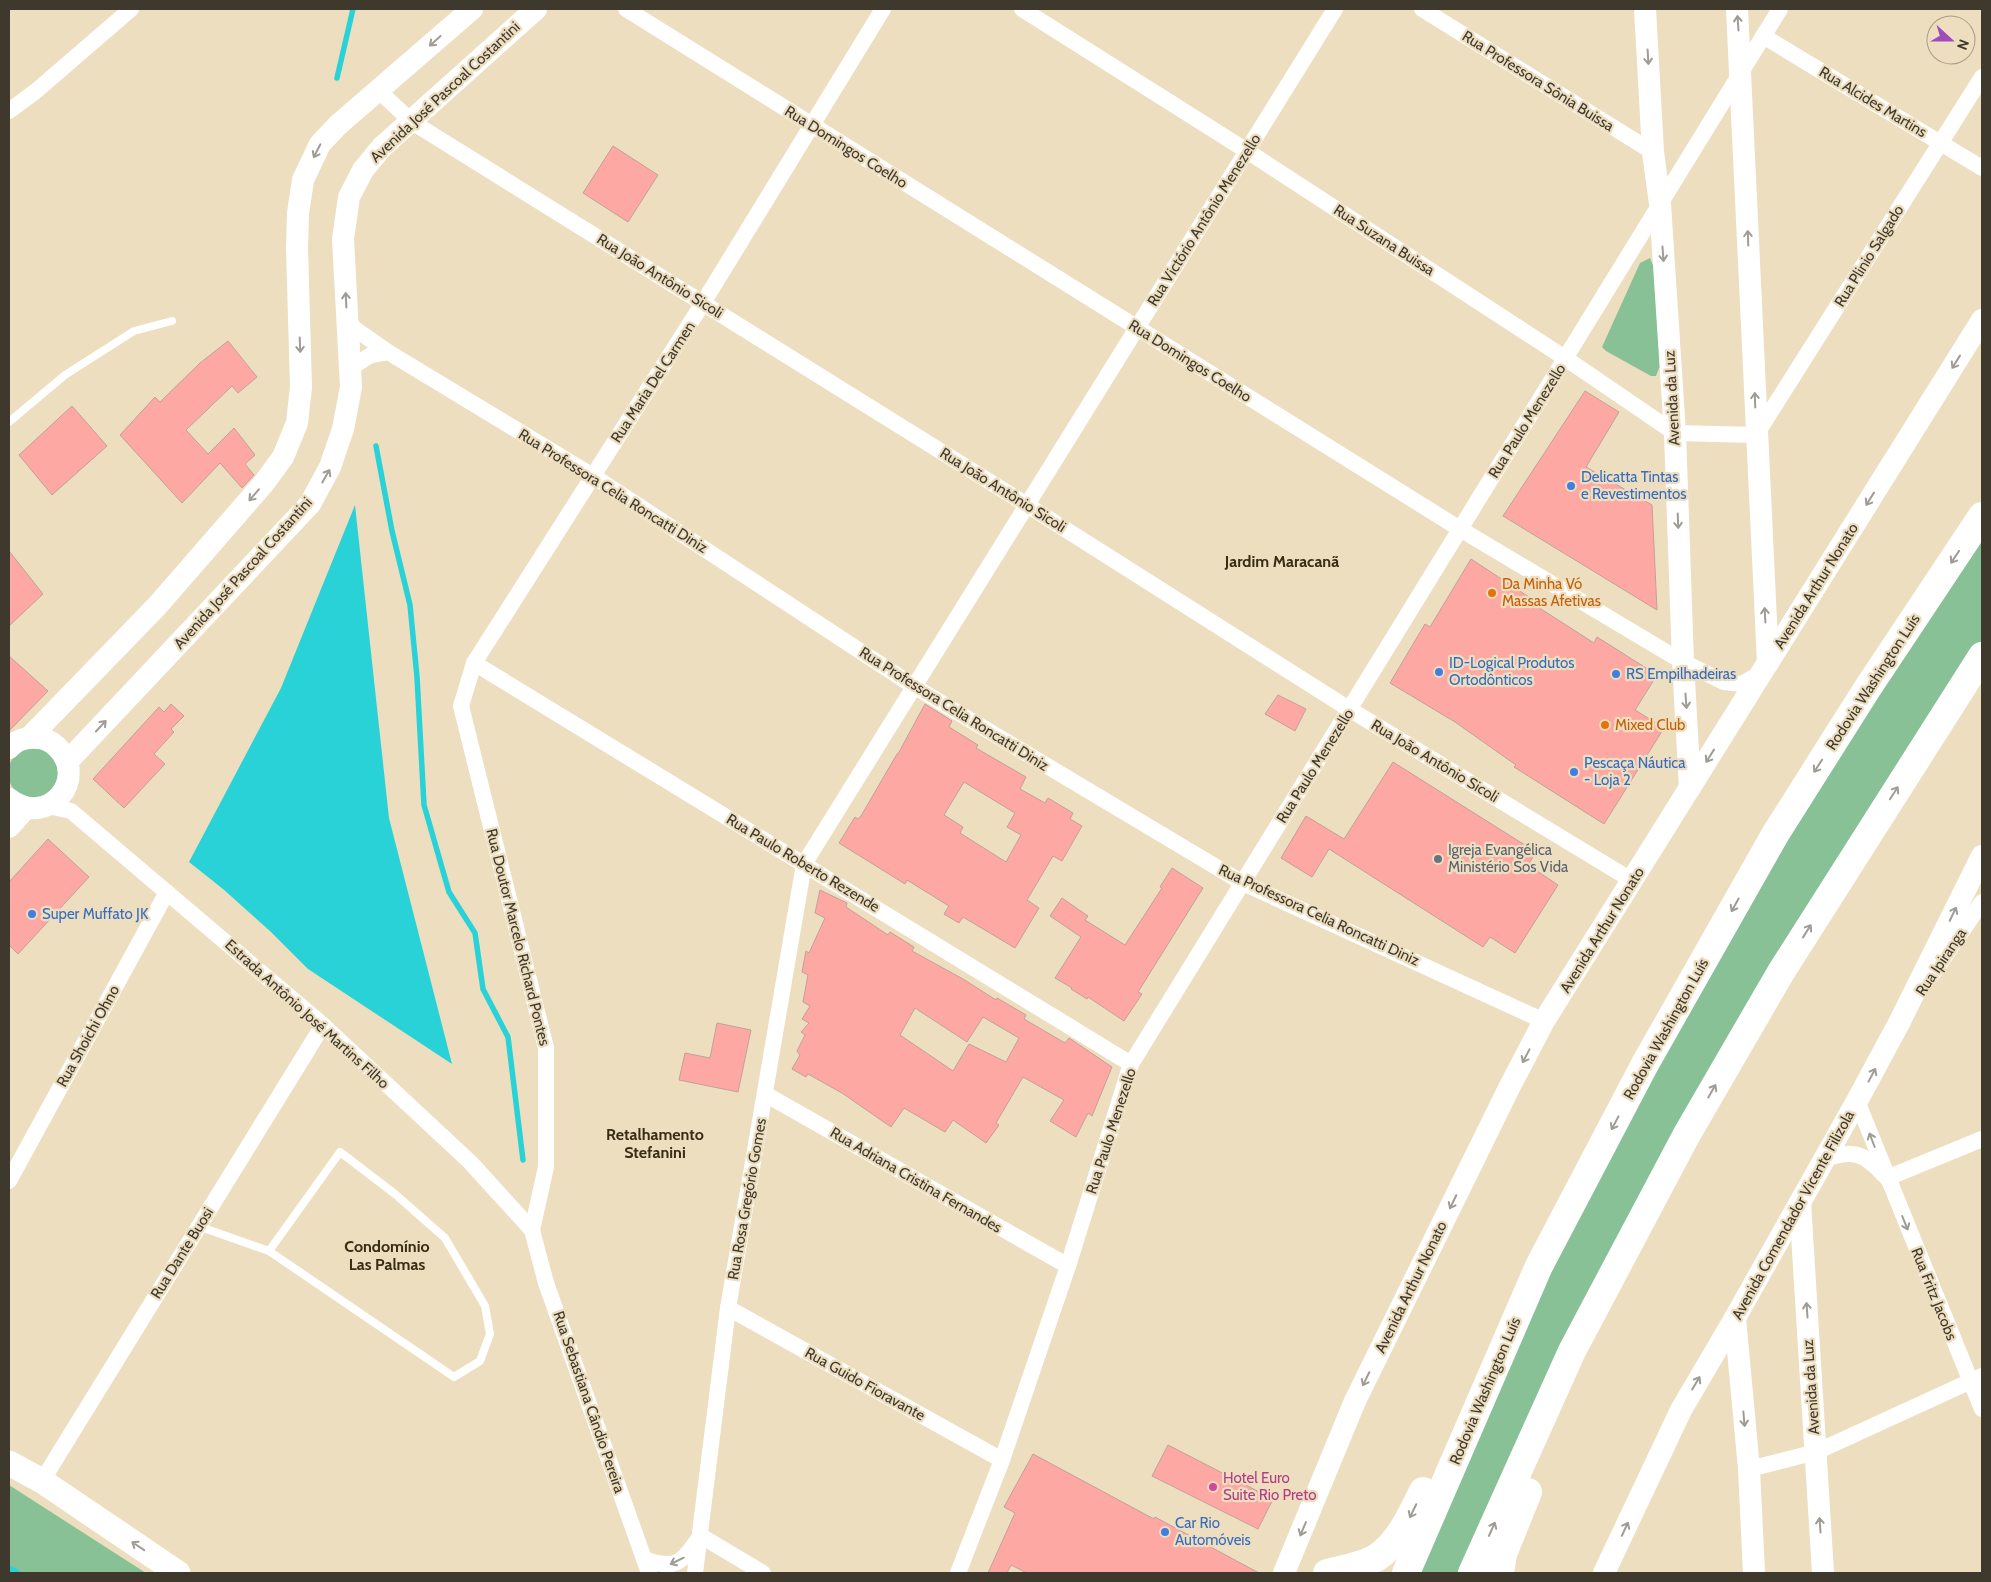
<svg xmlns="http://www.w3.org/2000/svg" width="1991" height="1582" font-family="Cabin,sans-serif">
	<rect width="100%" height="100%" fill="#eddec0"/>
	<g fill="#88c196">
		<polygon points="1650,258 1654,268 1660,366 1656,376 1651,376 1606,351 1602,347 1640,263"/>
		<polygon points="1982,532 1982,643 1897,767 1461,1573 1417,1573 1550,1272 1610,1154 1749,900"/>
		<circle cx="33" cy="773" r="25"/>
		<polygon points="9,1485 146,1573 9,1573"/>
	</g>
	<polygon fill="#29d2d7" points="355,505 389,818 452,1064 308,969 271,932 223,889 189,862 281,688"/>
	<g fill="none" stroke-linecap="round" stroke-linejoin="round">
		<g stroke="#29d2d7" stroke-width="5.5">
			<polyline points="337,78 353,9"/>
			<polyline points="376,446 392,531 410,605 417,677 424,805 449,892 475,933 483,989 508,1037 523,1160"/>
			<polyline points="9,1568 18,1573"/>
		</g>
	</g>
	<g fill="#fea8a3" stroke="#c39f9c" fill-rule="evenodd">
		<polygon points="613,146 658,175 628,222 583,193"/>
		<polygon points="228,341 257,377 238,393 232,386 186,430 208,454 234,428 255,455 245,464 254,475 242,488 220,463 182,503 120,435 155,397 160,402 200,363"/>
		<polygon points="1585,391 1619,412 1586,467 1652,505 1657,610 1503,516"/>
		<polygon points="72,406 107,446 52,495 19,455"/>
		<polygon points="9,551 43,594 9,626"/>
		<polygon points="1471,559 1532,599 1530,602 1594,643 1597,637 1657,675 1635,710 1664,728 1604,824 1514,767 1516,765 1455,722 1390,683 1425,624 1430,627"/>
		<polygon points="9,656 48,691 9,731"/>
		<polygon points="1278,695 1306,709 1295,731 1265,714"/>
		<polygon points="171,704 184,716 171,729 174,732 154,754 165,764 124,808 93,779 159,707 164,712"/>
		<path d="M925,704L952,721L949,727L978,745L976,748L1026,777L1020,789L1045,803L1048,798L1073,813L1070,819L1082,826L1062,861L1053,856L1027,900L1039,908L1015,948L963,917L959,923L944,914L949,906L907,880L905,884L839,843L855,817L858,819L861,816L897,754H898ZM964,782L1015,813L1007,827L1021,835L1006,862L960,833L963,827L944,815Z"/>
		<polygon points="1393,762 1536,852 1528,865 1558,885 1515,953 1490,937 1483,947 1329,849 1312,877 1281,858 1306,816 1344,839"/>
		<polygon points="48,839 89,877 18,954 9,945 9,882"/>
		<polygon points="1172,868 1203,888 1138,992 1142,994 1124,1021 1088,997 1087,999 1071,989 1072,988 1055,978 1081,937 1050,916 1062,898 1088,916 1085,920 1125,945 1162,888 1160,887"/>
		<path d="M820,890L847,903L846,907L888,935L890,932L914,947L912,951L963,979L996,1000L997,998L1026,1015L1024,1019L1065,1043L1069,1038L1112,1067L1092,1116L1088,1113L1076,1137L1050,1121L1064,1100L1023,1077L996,1123L999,1125L986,1143L953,1120L945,1132L904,1108L891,1127L842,1093L808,1074L806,1077L792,1069L800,1055L797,1051L805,1035L801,1032L809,1023L802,1019L810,1006L803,1002L808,975L802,972L806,951L809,953L825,918L815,913ZM915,1008L967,1042L983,1017L1019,1038L1006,1062L969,1044L953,1071L900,1035Z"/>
		<polygon points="717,1023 751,1030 738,1092 679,1080 685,1053 710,1058"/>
		<polygon points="1168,1445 1273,1499 1258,1529 1152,1476"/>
		<polygon points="1033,1454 1154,1519 1155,1517 1259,1573 1027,1573 1011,1565 1007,1573 988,1573 1015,1513 1004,1507"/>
	</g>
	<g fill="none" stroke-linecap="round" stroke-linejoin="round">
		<g stroke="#fff" stroke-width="8">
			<polyline points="9,422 65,375 134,331 172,321"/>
			<polyline points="198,1226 269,1251 454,1377 480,1361 490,1334 485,1306 445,1238 395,1194 340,1152 269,1251"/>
		</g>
		<g stroke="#fff" stroke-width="16">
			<polyline points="626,9 1460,529 1683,662 1724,682 1742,684 1761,673"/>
			<polyline points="1022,9 1247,151 1565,358 1675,433 1756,435 1982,77"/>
			<polyline points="1422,9 1653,152"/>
			<polyline points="1763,36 1982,168"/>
			<polyline points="379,91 411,121 420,127 1027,505 1349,709 1633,881"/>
			<polyline points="9,111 36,91 131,9"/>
			<polyline points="348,324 388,352 593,476 915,687 1243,883 1544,1021"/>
			<polyline points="350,368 371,355 388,352"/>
			<polyline points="474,663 1131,1064"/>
			<polyline points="48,806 71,811 323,1025 470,1162 532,1230 546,1283 649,1573"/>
			<polyline points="1932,975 1982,902"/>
			<polyline points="765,1094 1068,1266"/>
			<polyline points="1857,1101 1982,1409"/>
			<path d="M1825,1159C1853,1149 1864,1153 1884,1175"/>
			<polyline points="1887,1178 1982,1139"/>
			<polyline points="9,1181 167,892"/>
			<polyline points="532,1230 546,1167 546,1048 461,706 474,663 703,303 883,9"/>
			<polyline points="728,1308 1002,1460"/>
			<polyline points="1749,1469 1816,1452 1982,1376"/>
			<polyline points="42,1481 323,1025"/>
			<polyline points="701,1536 763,1573"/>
			<path d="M644,1559C675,1570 681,1564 699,1538"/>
			<polyline points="695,1573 728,1308 804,864 1335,9"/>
			<polyline points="958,1573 1002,1460 1068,1266 1131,1064 1780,9"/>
		</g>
		<g stroke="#fff" stroke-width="22">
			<polyline points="1645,9 1653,152 1660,204 1675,433 1683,662 1690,788"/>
			<polyline points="1737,9 1768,663"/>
			<polyline points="30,737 157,606 264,483 283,457 297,423 301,387 297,248 298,213 303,180 320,144 338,125 472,9"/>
			<path d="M9,748C16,740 27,737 37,738C45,738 52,742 57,747C90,779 47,829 9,799"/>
			<polyline points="67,762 310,504 330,467 343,429 351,387 343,239 349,197 363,170 382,147 536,9"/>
			<polyline points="9,827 26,808"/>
			<polyline points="1800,1202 1823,1573"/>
			<polyline points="1735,1318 1749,1469 1754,1573"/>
			<polyline points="1284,1573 1355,1401 1510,1086 1544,1021 1982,320"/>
			<polyline points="1604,1573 1681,1410 1735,1318 1857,1101 1899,1023 1982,856"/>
		</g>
		<polyline stroke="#fff" stroke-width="25" points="9,1463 42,1481 178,1573"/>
		<g stroke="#fff" stroke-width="28">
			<path d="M1327,1573C1343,1569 1361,1566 1376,1558C1399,1543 1411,1515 1423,1491"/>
			<polyline points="1406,1573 1539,1266 1645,1064 1776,833 1867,689 1982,516"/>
			<polyline points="1472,1573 1572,1351 1687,1134 1781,972 1982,656"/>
			<polyline points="1500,1573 1503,1554 1528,1492"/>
		</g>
	</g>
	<defs><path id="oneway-shaft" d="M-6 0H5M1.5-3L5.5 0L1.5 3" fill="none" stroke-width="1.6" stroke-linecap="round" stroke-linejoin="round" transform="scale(1.25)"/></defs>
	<g stroke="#9f9c96">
		<use href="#oneway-shaft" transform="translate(1738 23) rotate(-94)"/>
		<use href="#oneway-shaft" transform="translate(435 41) rotate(138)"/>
		<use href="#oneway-shaft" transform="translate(1648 57) rotate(87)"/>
		<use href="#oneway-shaft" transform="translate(317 151) rotate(117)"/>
		<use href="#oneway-shaft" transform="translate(1748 238) rotate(-92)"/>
		<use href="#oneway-shaft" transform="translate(1663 254) rotate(86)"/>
		<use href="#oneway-shaft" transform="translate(346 300) rotate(-93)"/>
		<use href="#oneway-shaft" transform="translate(300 345) rotate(88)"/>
		<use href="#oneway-shaft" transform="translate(1956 362) rotate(122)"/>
		<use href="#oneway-shaft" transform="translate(1755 400) rotate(-92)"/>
		<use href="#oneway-shaft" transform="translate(326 476) rotate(-60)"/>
		<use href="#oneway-shaft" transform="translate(254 495) rotate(131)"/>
		<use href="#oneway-shaft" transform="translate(1870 499) rotate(122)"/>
		<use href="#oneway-shaft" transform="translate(1678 521) rotate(88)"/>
		<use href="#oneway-shaft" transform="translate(1955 557) rotate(124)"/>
		<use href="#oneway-shaft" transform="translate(1765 615) rotate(-93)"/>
		<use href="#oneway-shaft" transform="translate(1686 701) rotate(86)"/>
		<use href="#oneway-shaft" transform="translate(101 726) rotate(-47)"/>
		<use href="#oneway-shaft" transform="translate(1710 756) rotate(122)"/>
		<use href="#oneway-shaft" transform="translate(1818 766) rotate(123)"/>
		<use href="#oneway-shaft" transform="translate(1894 793) rotate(-57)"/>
		<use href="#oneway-shaft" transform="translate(1735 905) rotate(119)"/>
		<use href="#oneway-shaft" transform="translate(1953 914) rotate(-64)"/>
		<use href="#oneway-shaft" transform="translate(1807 931) rotate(-58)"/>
		<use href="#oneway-shaft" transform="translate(1526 1056) rotate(118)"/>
		<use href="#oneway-shaft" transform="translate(1872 1075) rotate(-62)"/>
		<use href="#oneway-shaft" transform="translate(1712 1091) rotate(-60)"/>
		<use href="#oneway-shaft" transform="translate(1615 1123) rotate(118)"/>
		<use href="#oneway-shaft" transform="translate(1872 1140) rotate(-111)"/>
		<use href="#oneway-shaft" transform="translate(1453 1202) rotate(116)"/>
		<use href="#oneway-shaft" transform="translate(1905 1223) rotate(68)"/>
		<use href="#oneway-shaft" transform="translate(1807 1310) rotate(-94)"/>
		<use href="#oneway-shaft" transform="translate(1366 1379) rotate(116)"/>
		<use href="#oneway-shaft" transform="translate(1696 1383) rotate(-59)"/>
		<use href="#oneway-shaft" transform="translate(1744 1419) rotate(85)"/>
		<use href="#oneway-shaft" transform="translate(1413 1511) rotate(116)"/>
		<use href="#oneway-shaft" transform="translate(1820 1525) rotate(-94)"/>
		<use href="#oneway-shaft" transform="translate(1303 1529) rotate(113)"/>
		<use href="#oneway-shaft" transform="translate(1492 1529) rotate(-66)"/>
		<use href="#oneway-shaft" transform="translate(1625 1529) rotate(-65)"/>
		<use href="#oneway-shaft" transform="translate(138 1546) rotate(-146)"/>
		<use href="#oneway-shaft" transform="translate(677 1561) rotate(154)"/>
	</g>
	<g fill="#3f7fe0" stroke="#eddec0" stroke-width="2">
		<circle cx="1571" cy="486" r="5"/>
		<circle cx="1439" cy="672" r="5"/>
		<circle cx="1616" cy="674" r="5"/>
		<circle cx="1574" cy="772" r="5"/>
		<circle cx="32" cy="914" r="5"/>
		<circle cx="1165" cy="1532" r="5"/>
	</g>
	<g fill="#e8710a" stroke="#eddec0" stroke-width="2">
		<circle cx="1492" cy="593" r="5"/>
		<circle cx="1605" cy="725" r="5"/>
	</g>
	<circle fill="#6b7280" stroke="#eddec0" stroke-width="2" cx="1438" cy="859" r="5"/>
	<circle fill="#d1479c" stroke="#eddec0" stroke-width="2" cx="1213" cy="1487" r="5"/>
	<g text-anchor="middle" stroke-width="4.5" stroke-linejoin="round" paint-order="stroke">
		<g font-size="15" fill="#3f392d" stroke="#eddec0">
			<text transform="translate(1538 81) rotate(32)" y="5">Rua Professora Sônia Buissa</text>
			<text transform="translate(445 92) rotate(-43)" y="5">Avenida José Pascoal Costantini</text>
			<text transform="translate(1873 102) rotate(31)" y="5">Rua Alcides Martins</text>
			<text transform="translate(846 147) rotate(32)" y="5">Rua Domingos Coelho</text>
			<text transform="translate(1204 220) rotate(-58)" y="5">Rua Victório Antônio Menezello</text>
			<text transform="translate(1384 240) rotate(33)" y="5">Rua Suzana Buissa</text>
			<text transform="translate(1869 256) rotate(-58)" y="5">Rua Plinio Salgado</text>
			<text transform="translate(660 276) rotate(32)" y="5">Rua João Antônio Sicoli</text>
			<text transform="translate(1190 361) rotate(32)" y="5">Rua Domingos Coelho</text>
			<text transform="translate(653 382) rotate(-57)" y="5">Rua Maria Del Carmen</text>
			<text transform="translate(1672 398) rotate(-93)" y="5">Avenida da Luz</text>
			<text transform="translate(1527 421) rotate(-58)" y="5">Rua Paulo Menezello</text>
			<text transform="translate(1003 490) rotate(32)" y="5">Rua João Antônio Sicoli</text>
			<text transform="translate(613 491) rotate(32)" y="5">Rua Professora Celia Roncatti Diniz</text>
			<text transform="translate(243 573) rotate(-48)" y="5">Avenida José Pascoal Costantini</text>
			<text transform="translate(1816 586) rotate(-58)" y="5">Avenida Arthur Nonato</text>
			<text transform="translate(1873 682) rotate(-57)" y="5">Rodovia Washington Luís</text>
			<text transform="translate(954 709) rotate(32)" y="5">Rua Professora Celia Roncatti Diniz</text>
			<text transform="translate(1435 761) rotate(31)" y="5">Rua João Antônio Sicoli</text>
			<text transform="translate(1315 766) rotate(-58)" y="5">Rua Paulo Menezello</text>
			<text transform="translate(803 863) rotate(31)" y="5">Rua Paulo Roberto Rezende</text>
			<text transform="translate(1319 915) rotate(25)" y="5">Rua Professora Celia Roncatti Diniz</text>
			<text transform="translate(1602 930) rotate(-58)" y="5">Avenida Arthur Nonato</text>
			<text transform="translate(518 937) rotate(76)" y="5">Rua Doutor Marcelo Richard Pontes</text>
			<text transform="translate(1941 962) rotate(-56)" y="5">Rua Ipiranga</text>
			<text transform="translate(307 1014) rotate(42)" y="5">Estrada Antônio José Martins Filho</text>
			<text transform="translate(1666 1029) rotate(-61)" y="5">Rodovia Washington Luís</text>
			<text transform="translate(88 1036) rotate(-61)" y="5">Rua Shoichi Ohno</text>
			<text transform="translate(1111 1131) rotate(-72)" y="5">Rua Paulo Menezello</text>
			<text transform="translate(916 1180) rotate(30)" y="5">Rua Adriana Cristina Fernandes</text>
			<text transform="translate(747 1199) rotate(-80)" y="5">Rua Rosa Gregório Gomes</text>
			<text transform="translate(1793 1215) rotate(-61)" y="5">Avenida Comendador Vicente Filizola</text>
			<text transform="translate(182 1253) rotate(-58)" y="5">Rua Dante Buosi</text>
			<text transform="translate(1411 1287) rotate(-64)" y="5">Avenida Arthur Nonato</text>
			<text transform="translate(1934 1294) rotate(68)" y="5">Rua Fritz Jacobs</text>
			<text transform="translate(865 1384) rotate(29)" y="5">Rua Guido Fioravante</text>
			<text transform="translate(1811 1387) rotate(-94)" y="5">Avenida da Luz</text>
			<text transform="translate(1485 1391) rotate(-67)" y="5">Rodovia Washington Luís</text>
			<text transform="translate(589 1402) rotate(71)" y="5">Rua Sebastiana Cândio Pereira</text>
		</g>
		<g font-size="15" fill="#366cbe" stroke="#eddec0" text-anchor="start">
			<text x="1581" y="482">Delicatta Tintas<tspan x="1581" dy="17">e Revestimentos</tspan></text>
			<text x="1449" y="668">ID-Logical Produtos<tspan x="1449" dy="17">Ortodônticos</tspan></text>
			<text x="1626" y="679">RS Empilhadeiras</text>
			<text x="1584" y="768">Pescaça Náutica<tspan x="1584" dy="17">- Loja 2</tspan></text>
			<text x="42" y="919">Super Muffato JK</text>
			<text x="1175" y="1528">Car Rio<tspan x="1175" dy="17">Automóveis</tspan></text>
		</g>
		<g font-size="15" fill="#c56008" stroke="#eddec0" text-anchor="start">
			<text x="1502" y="589">Da Minha Vó<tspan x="1502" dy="17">Massas Afetivas</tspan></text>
			<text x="1615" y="730">Mixed Club</text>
		</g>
		<g font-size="15" fill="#5b616d" stroke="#eddec0" text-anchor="start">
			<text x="1448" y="855">Igreja Evangélica<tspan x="1448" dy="17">Ministério Sos Vida</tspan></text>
		</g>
		<g font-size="15" fill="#b23c85" stroke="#eddec0" text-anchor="start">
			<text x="1223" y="1483">Hotel Euro<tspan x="1223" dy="17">Suite Rio Preto</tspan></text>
		</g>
		<g font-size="16" font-weight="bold" fill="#392d14" stroke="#eddec0">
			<text x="1282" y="567">Jardim Maracanã</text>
			<text x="655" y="1140">Retalhamento<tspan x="655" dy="18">Stefanini</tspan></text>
			<text x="387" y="1252">Condomínio<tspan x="387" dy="18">Las Palmas</tspan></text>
		</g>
	</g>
	<rect width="1991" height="1582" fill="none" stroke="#3f392d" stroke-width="20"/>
	<g transform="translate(1951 40) rotate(111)"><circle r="24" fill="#eddec0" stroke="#a79c85"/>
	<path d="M0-4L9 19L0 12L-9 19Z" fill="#9e4cbc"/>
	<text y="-8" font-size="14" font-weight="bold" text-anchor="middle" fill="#3f392d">N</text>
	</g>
</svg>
